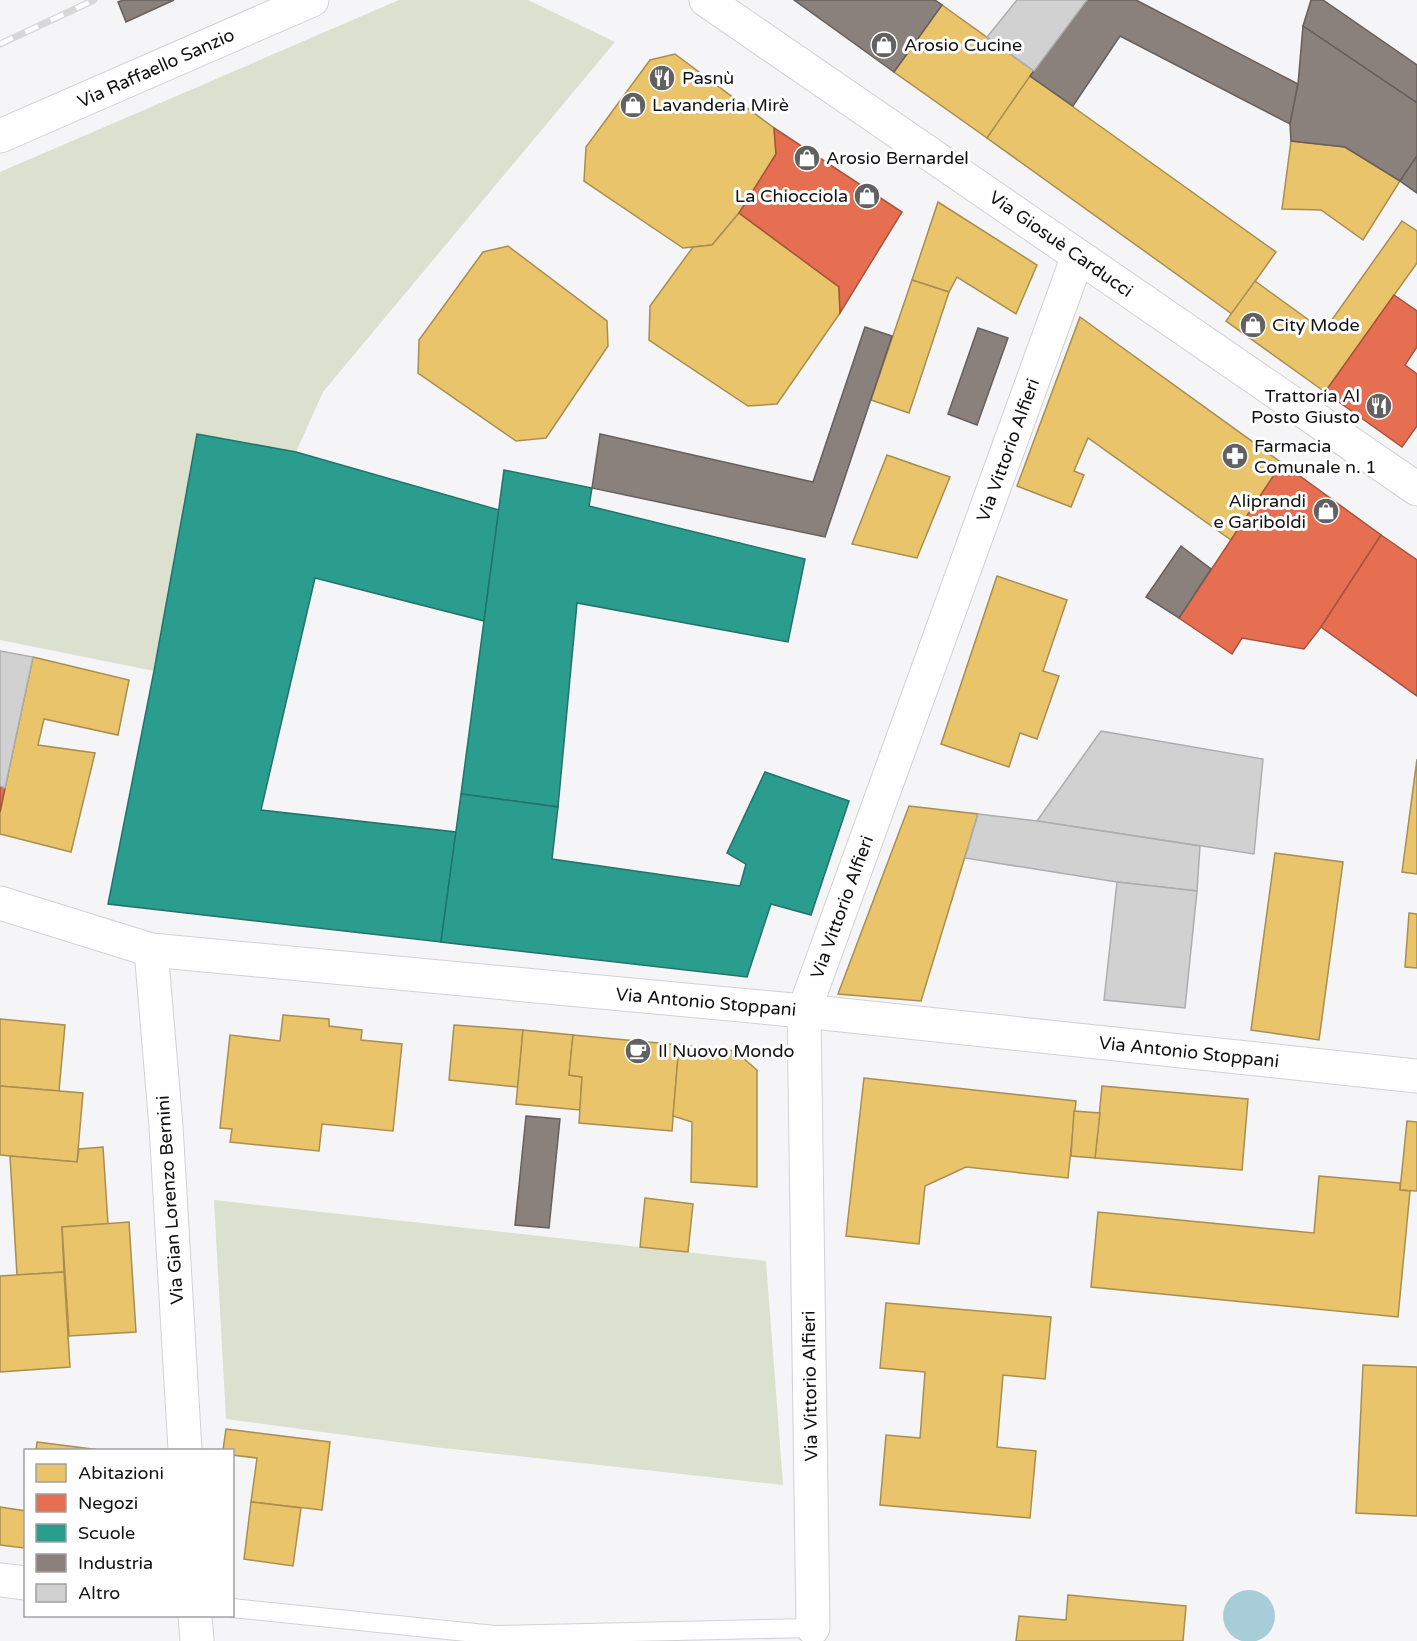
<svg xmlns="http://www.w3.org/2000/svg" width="1417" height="1641" font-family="'Varela Round',sans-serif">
	<rect width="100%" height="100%" fill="#f5f5f7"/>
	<g fill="#dce0cf">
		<polygon points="399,0 528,0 615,42 323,392 296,452 197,434 154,671 0,640 0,172"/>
		<polygon points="214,1200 766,1261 783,1485 434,1447 226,1419"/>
	</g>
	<circle fill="#a7cdd9" cx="1249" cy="1616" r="26"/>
	<g fill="#e9c46a" stroke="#a88e50" stroke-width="1.5">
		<polygon points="942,5 1034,71 987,138 894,72"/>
		<polygon points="675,54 774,128 776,154 739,213 712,245 683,248 584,181 586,147 650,60"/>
		<polygon points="1030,76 1276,252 1232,314 987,138"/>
		<polygon points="1291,141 1345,147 1400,181 1363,240 1321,210 1282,209"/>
		<polygon points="938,202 1037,265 1016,314 957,277 949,292 912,280"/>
		<polygon points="739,213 839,287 840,313 777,404 748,406 649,340 650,306 693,247 712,245"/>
		<polygon points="1402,221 1417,231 1417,263 1325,392 1226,321 1255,281 1324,331"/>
		<polygon points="508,246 607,321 608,346 546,438 516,441 418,373 419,340 483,252"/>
		<polygon points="912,280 949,292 909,413 871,400"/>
		<polygon points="1080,317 1282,463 1231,540 1088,438 1074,471 1084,475 1071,507 1017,486"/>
		<polygon points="887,455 950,477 917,558 852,544"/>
		<polygon points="997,576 1067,600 1043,671 1059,676 1037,739 1020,733 1009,767 941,744"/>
		<polygon points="33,657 129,680 118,735 44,719 38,745 95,753 71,852 0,834 0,812"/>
		<polygon points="1417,759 1417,874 1402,872"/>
		<polygon points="909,806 978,814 921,1001 838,994"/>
		<polygon points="1275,853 1343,862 1319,1040 1251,1030"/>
		<polygon points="1409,913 1417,914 1417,968 1405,967"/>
		<polygon points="283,1015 329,1019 329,1026 362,1030 361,1040 402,1044 393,1131 322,1124 319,1151 230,1142 232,1129 220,1128 230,1035 280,1041"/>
		<polygon points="0,1019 65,1025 59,1091 0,1086"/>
		<polygon points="454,1025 523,1030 518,1087 449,1080"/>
		<polygon points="523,1030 573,1035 569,1075 582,1077 580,1110 516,1104"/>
		<polygon points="573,1035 679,1045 672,1131 579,1123 582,1077 569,1075"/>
		<polygon points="679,1045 735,1051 757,1070 757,1187 691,1182 692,1122 673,1116"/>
		<polygon points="864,1078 1076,1101 1068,1178 966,1167 925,1186 919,1244 846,1236"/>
		<polygon points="0,1086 83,1093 77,1162 0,1155"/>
		<polygon points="1102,1086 1248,1099 1242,1170 1095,1158"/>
		<polygon points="1074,1111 1100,1113 1095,1158 1071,1156"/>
		<polygon points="1407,1121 1417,1122 1417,1191 1400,1190"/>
		<polygon points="103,1147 108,1224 62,1227 64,1272 17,1275 10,1156 77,1162 79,1149"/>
		<polygon points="1319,1176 1400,1183 1400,1190 1410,1191 1398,1317 1091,1287 1098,1212 1314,1233"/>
		<polygon points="645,1198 693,1204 688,1252 640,1247"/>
		<polygon points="129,1222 136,1332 69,1336 62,1227"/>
		<polygon points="64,1272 70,1367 0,1372 0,1276"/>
		<polygon points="886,1303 1051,1317 1045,1379 1003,1375 997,1447 1036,1451 1030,1518 880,1505 886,1435 920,1438 925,1372 880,1368"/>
		<polygon points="1363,1365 1417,1367 1417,1516 1356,1513"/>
		<polygon points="226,1429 330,1442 322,1510 251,1502 257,1458 232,1455 232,1450 223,1450"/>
		<polygon points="37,1442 100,1450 36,1450"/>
		<polygon points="251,1502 301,1508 293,1566 244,1559"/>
		<polygon points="0,1507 26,1511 24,1548 0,1545"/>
		<polygon points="1068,1595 1186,1606 1183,1641 1016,1641 1019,1616 1066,1620"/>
	</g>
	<g fill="#e76f51" stroke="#a7533e" stroke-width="1.5">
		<polygon points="774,128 902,212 840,313 839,287 739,213 776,154"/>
		<polygon points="1394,295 1417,311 1417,347 1405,365 1417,374 1417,426 1402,447 1325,392"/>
		<polygon points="1282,463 1381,535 1321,627 1304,649 1242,638 1232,654 1179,618"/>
		<polygon points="1381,535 1417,560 1417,696 1321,627"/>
		<polygon points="0,786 5,788 0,812"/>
	</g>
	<g fill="#2a9d8f" stroke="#22736a" stroke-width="1.5">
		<polygon points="197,434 296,452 499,510 484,621 315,578 261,810 456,832 441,942 108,904 154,671"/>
		<polygon points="504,470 592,488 589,506 805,559 788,642 577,603 558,807 461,794"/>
		<polygon points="765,772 849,801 811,915 771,904 747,977 441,942 461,794 558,807 552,859 740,886 746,864 727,853"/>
	</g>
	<g fill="#8a817c" stroke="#665f5c" stroke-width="1.5">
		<polygon points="123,0 174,0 126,22 118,2"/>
		<polygon points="794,0 935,0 942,5 894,72"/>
		<polygon points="1087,0 1136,0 1298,84 1290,124 1120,36 1073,106 1030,76"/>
		<polygon points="1311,0 1323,0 1417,65 1417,103 1303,26"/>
		<polygon points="1303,26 1417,103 1417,156 1400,181 1345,147 1291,141 1290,124 1298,84"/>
		<polygon points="1417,156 1417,193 1400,181"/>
		<polygon points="865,327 892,336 825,537 592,488 600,434 813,482"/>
		<polygon points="978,328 1008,338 977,425 948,414"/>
		<polygon points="1181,546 1211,569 1179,618 1146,597"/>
		<polygon points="526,1116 560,1119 549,1228 515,1225"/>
	</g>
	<g fill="#d2d1d2" stroke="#aeadad" stroke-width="1.5">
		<polygon points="1017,0 1087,0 1034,71 987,37"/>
		<polygon points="0,651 33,657 5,788 0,786"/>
		<polygon points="1101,731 1263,759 1254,854 1037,821"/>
		<polygon points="978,814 1037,821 1200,846 1197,891 1117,882 965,858"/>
		<polygon points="1117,882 1197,891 1185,1008 1104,1000"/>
	</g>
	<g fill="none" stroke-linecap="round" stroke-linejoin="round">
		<defs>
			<polyline id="service" points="232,1608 495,1635 813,1628"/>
			<g id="minor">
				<polyline points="0,136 312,0"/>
				<polyline points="0,903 151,950 804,1011 1417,1076"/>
				<polyline points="151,950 166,1126 185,1450"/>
				<polyline points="0,1580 26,1583"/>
				<polyline points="195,1616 197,1641"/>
				<polyline points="813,1628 804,1011 1078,256"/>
			</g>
			<polyline id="tertiary" points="706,0 1417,489"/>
		</defs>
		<use href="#service" stroke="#d2d2d4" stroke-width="20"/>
		<use href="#minor" stroke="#d2d2d4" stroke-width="35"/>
		<use href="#tertiary" stroke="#d2d2d4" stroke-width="35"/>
		<use href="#service" stroke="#fefefe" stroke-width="18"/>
		<use href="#minor" stroke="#fefefe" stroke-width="33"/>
		<use href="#tertiary" stroke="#fefefe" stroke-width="33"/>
		<defs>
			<polyline id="rail" points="0,44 94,0"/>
		</defs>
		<use href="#rail" stroke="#d7d7d8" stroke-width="7"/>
		<use href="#rail" stroke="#fff" stroke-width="4.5" stroke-dasharray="14" stroke-linecap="butt"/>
	</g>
	<defs>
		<symbol id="shop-disc" viewBox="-11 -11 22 22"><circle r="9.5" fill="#616162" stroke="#fff"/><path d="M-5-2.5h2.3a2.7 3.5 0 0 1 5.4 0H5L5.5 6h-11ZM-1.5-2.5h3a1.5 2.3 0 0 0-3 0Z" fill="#fff"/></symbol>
		<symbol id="restaurant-disc" viewBox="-11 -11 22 22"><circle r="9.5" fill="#616162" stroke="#fff"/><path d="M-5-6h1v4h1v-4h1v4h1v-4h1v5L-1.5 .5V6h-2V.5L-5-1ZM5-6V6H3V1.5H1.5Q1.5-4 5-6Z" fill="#fff"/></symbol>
		<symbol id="pharmacy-disc" viewBox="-11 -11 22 22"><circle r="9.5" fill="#616162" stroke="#fff"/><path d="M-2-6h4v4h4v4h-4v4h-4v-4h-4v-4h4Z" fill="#fff"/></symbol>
		<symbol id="cafe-disc" viewBox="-11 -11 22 22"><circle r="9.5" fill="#616162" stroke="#fff"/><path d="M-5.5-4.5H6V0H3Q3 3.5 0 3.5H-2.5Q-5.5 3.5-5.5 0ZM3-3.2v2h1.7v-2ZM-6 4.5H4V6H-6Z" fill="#fff"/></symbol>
	</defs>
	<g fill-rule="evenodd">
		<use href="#shop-disc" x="869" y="30" width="30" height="30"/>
		<use href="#restaurant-disc" x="647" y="63" width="30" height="30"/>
		<use href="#shop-disc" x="618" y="90" width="30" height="30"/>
		<use href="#shop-disc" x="792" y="143" width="30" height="30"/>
		<use href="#shop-disc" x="852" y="181" width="30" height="30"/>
		<use href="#shop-disc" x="1238" y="310" width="30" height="30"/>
		<use href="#restaurant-disc" x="1364" y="391" width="30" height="30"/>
		<use href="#pharmacy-disc" x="1220" y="441" width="30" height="30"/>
		<use href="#shop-disc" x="1311" y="496" width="30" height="30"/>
		<use href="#cafe-disc" x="623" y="1036" width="30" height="30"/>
	</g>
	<g text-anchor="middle" stroke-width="6" stroke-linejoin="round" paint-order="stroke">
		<g font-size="18" fill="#111112" stroke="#fff" text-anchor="start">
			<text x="904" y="51">Arosio Cucine</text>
			<text x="682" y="84">Pasnù</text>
			<text x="652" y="111">Lavanderia Mirè</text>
			<text x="826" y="164">Arosio Bernardel</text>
			<text x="848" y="202" text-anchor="end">La Chiocciola</text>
			<text x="1272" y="331">City Mode</text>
			<text x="1360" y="402" text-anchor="end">Trattoria Al<tspan x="1360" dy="21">Posto Giusto</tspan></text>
			<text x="1254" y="452">Farmacia<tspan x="1254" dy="21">Comunale n. 1</tspan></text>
			<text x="1306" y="507" text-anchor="end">Aliprandi<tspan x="1306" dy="21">e Gariboldi</tspan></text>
			<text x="658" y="1057">Il Nuovo Mondo</text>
		</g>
		<g font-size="18" fill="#111112" stroke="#fff">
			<text transform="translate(156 68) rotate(-24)" y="6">Via Raffaello Sanzio</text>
			<text transform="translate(1061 244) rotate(35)" y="6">Via Giosuè Carducci</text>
			<text transform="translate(1008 450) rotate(-70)" y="6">Via Vittorio Alfieri</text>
			<text transform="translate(842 907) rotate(-70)" y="6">Via Vittorio Alfieri</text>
			<text transform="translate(706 1002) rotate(5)" y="6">Via Antonio Stoppani</text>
			<text transform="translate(1189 1052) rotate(6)" y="6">Via Antonio Stoppani</text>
			<text transform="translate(170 1200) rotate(-94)" y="6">Via Gian Lorenzo Bernini</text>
			<text transform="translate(810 1386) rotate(-91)" y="6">Via Vittorio Alfieri</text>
		</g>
	</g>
	<rect x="24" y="1449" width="210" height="168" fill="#ffffff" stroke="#a0a0a0" stroke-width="1.5"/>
	<rect x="36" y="1464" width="30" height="18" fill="#e9c46a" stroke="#a0a0a0" stroke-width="1.5"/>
	<text x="78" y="1479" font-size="18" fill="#111112">Abitazioni</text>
	<rect x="36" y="1494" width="30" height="18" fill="#e76f51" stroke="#a0a0a0" stroke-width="1.5"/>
	<text x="78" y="1509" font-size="18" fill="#111112">Negozi</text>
	<rect x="36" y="1524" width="30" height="18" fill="#2a9d8f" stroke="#a0a0a0" stroke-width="1.5"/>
	<text x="78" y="1539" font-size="18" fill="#111112">Scuole</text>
	<rect x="36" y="1554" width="30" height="18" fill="#8a817c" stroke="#a0a0a0" stroke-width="1.5"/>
	<text x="78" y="1569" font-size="18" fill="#111112">Industria</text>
	<rect x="36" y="1584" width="30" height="18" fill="#d2d1d2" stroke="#a0a0a0" stroke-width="1.5"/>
	<text x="78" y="1599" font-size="18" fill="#111112">Altro</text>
</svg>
